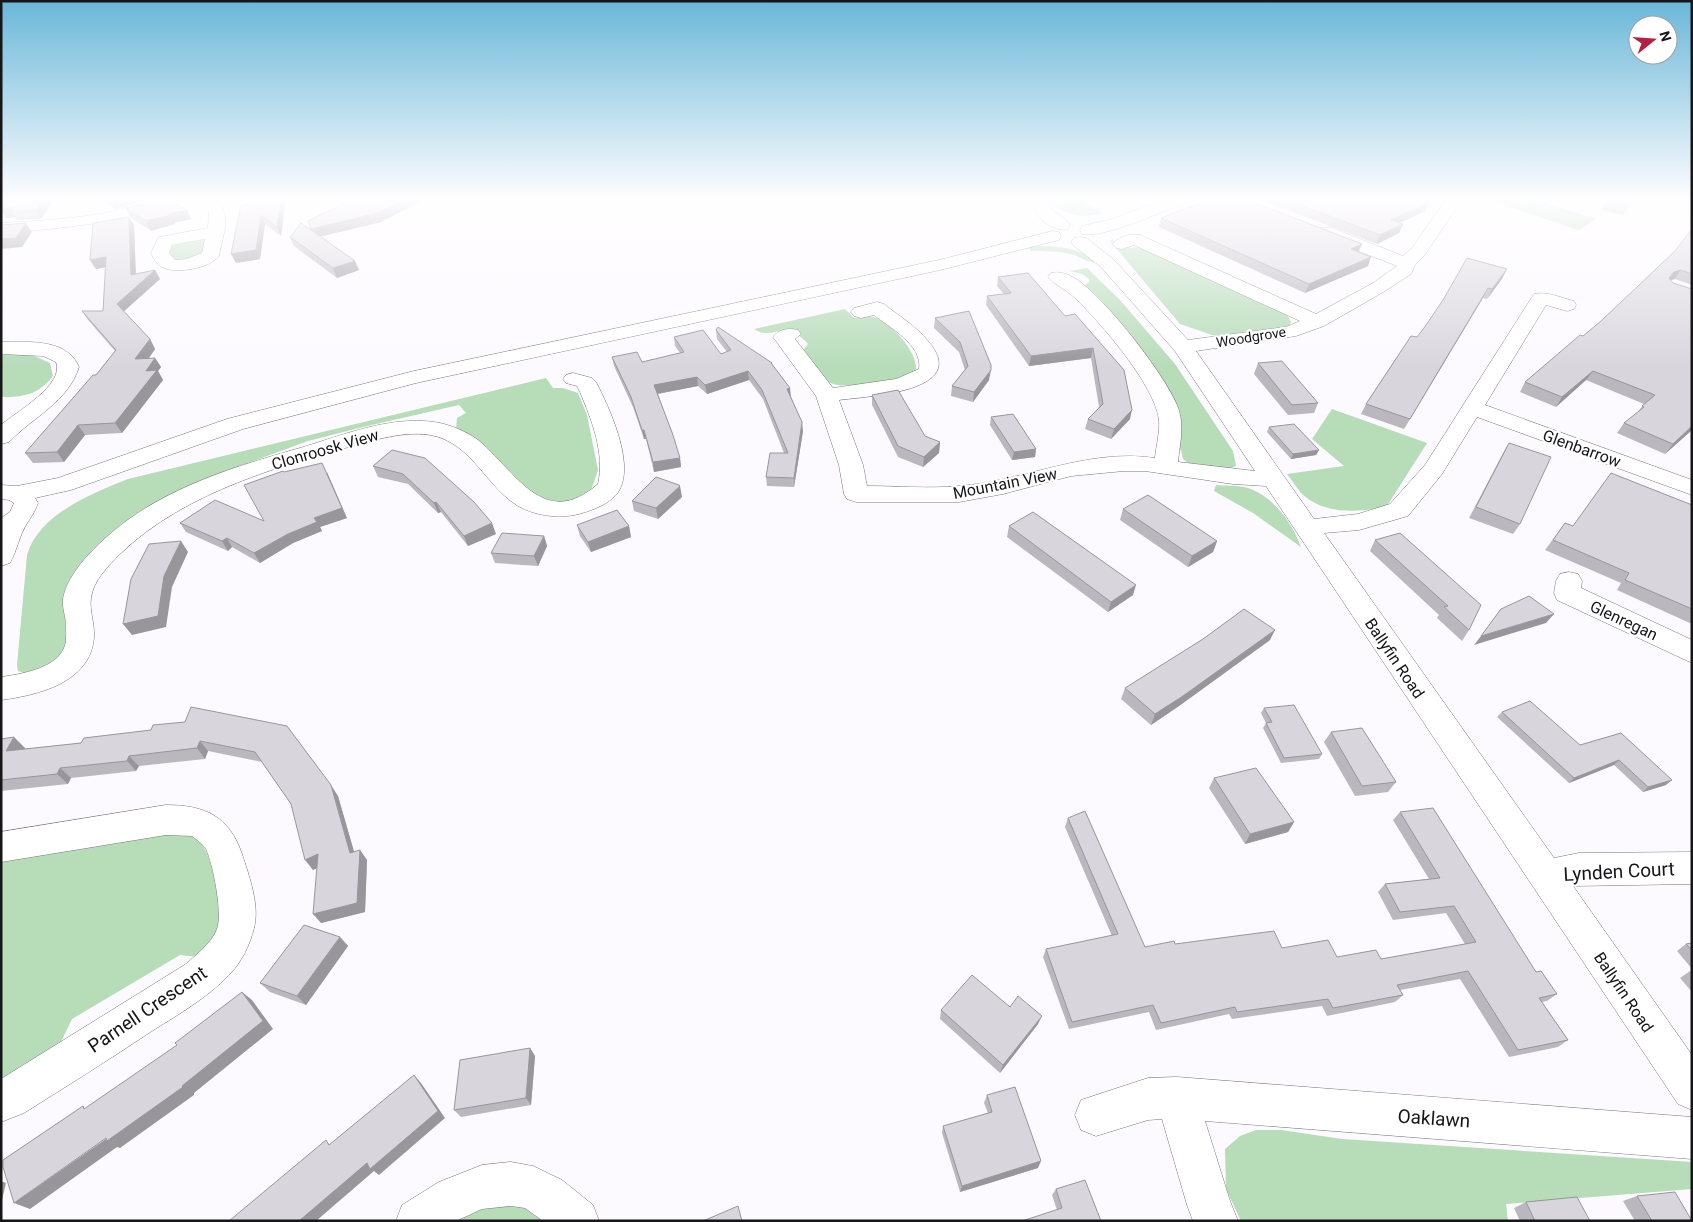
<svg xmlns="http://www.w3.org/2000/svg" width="1693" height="1222" font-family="Roboto,sans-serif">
	<rect width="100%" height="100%" fill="#fcfaff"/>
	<g fill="#b6dcb8">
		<path d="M1046,197H1075L1103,213C1082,219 1060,215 1046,197Z"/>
		<polygon points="1505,197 1526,197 1596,219 1578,230 1495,202"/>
		<path d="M206,236C205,241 205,248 202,253C199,260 181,261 174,260L166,247L168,244Z"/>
		<polygon points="1113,240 1130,248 1142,247 1287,314 1291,322 1289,327 1218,337 1180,324 1110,241"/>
		<path d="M1044,246C1063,247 1082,249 1097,262C1088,264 1080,256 1071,254C1058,251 1044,251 1031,251L1028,247Z"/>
		<polygon points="1087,268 1120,300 1175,364 1233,451 1236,466 1227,470 1188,463 1183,459 1181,450 1176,450 1178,425 1081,288 1089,282 1089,279 1082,274 1070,271"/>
		<path d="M845,309L854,318C860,317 867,315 874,317C891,322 919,353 916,372L907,377C889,379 841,392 827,381C823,377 806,357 802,351L808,344C784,317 774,342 754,329Z"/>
		<path d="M30,354L50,363L53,376C38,395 24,397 1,397V355Z"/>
		<path d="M546,378L553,388H563L578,393L587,415L598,470L592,488L583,496L560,503L535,498L456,429L457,418L466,413L459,405L363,427L308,441L242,465L176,494L74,590L65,619L66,640L64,649L57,658L42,668L24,673L18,671L17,665L27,555C39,514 91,494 128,479Z"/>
		<path d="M1332,409L1427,443L1387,506C1360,513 1323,515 1301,493C1296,487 1292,480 1287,474L1344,466L1312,439Z"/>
		<path d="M1216,485C1225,486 1235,485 1244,487C1271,493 1292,522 1301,547L1253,513L1214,491Z"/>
		<path d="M104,834L190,835C193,837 197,839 200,842C214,857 219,906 222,927L198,957L180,955L72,1019L60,1044L1,1081V856Z"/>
		<polygon points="1256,1130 1281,1130 1342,1139 1692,1162 1692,1189 1506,1204 1508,1221 1241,1221 1226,1189 1225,1149 1240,1136"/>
		<polygon points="509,1201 539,1212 550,1221 455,1221 484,1204"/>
	</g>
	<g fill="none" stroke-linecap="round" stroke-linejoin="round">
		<defs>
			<g id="minor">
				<path d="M157,197H178C161,221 33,231 1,233V223C53,220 109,218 157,197Z"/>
				<path d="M195,197H213C234,215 223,232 219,256C210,268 177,274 164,268C157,265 154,259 151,253L159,237L208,228L209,212ZM205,239L202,253L186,259L175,260L169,253L172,245Z"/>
				<path d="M1030,197H1046C1048,213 1062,213 1070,225L1068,229C1051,233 1031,214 1030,197Z"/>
				<path d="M1172,197H1194L1192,200C1168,209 1104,239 1082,234L1080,230L1082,226L1112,219Z"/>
				<path d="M1448,197H1464L1424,256L1415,265L1411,274L1385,291L1324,326L1296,336L1196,351L1314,519L1358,514L1390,504L1425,465L1534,294C1547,291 1561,298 1574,301L1576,305L1574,309L1567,311L1546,305L1485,405L1692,480V495L1477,417L1442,474L1408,516L1359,530L1324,533L1554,858L1579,853L1692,852V884L1573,886L1692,1055V1110L1678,1104L1266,486L1233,484L1145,471H1124L1071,476L1003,494L959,502H856L847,499L844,494L839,465L816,396L773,337C779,329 789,328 798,330L801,334L795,339L833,388L896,379L919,369C923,345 889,327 874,315L861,318L854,316L851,312L854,308L877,302L884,304C899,316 916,326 928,341C972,392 869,396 839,400L863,465L867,486C897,486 928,489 959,486C1025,481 1087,448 1155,458C1156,446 1160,433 1159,420C1155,385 1100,322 1075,298C1068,291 1051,282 1048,277L1051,273C1060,271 1068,274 1076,279C1105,298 1163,372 1177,405C1185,424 1180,442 1178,462L1255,471L1175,351L1101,267L1074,246L1071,242L1074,238L1080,237L1086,238L1113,259L1188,340L1286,327L1300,321L1134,245L1122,249L1116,248L1113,244C1119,236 1131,233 1140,235L1316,314L1373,283L1397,266L1320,236L1318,232L1320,228H1332L1403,256L1412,248Z"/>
				<path d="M1565,197H1581C1577,203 1573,204 1565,202L1563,199Z"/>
				<path d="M1053,231L1059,232L1061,236L1059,240L940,270L416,383L243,429L71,490L35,498L38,503C35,512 31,517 26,525C19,536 17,551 10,563L1,566V518L10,512L14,503L9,500L1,499V485L17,486L58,478L227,419L414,371L939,260Z"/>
				<path d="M1,342C28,342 67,338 79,367C68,402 33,417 9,442L1,444V425C16,412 65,385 56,362L43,356L1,354Z"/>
				<path d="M573,373L592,378L596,382C609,407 634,461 620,489C613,503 593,510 579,514C559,519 536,516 518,506C490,489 476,454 446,440C424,429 394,435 371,441C285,464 185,491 120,554C108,566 93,581 91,598C89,610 95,624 94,638C90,683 38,695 1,700V677C21,674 55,669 64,648C67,642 66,632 66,625C66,617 62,608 63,599C66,580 82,561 95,548C150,492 226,469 300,448C344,435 393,414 440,423C453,426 467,432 478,440C515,470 543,532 598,484C605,453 592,421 580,392L577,386L566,383L563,379L566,375Z"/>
				<polygon points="1569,572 1578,574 1582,581 1581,588 1692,640 1692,663 1557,600 1554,593 1556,581 1560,574"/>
				<path d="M166,805C205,805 229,816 242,854C249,876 260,905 254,928C250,945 241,963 229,975C207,998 179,1014 152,1031C110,1059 67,1086 24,1113L1,1122V1079L186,964C197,954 211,944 217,929C223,914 213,864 206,849C203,844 197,840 192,836L166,835L1,862V832Z"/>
				<polygon points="1177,1077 1692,1117 1692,1159 1205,1121 1230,1201 1238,1221 1193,1221 1187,1205 1162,1119 1148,1120 1096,1136 1081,1130 1075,1115 1081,1100 1148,1078"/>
				<polygon points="511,1162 533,1166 562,1180 593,1205 599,1221 543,1221 525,1208 511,1206 482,1209 456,1221 396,1221 402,1205 439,1182 482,1165"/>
			</g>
		</defs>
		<use href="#minor" stroke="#79767d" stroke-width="1"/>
		<use href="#minor" fill="#fff" fill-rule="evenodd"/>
	</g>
	<g fill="#bbb7be">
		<polygon points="56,197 41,219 17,220 15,217 6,218 2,211"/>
		<polygon points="96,197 152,197 138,202 115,209"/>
		<polygon points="259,197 286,197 281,236 265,224 260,259 236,263 258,202"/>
		<polygon points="357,197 422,197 423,200 381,222 321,236 359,270 337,278 294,246 290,237 311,230"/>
		<polygon points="1253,197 1413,197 1429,202 1425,211 1400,223 1403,224 1399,233 1377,244"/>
		<polygon points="1608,197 1634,197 1623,215 1601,210"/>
		<polygon points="126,209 187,210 191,219 174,223 175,224 151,231 131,218"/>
		<polygon points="129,217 134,225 136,274 155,270 160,279 124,311 150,339 155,349 149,358 155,358 161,367 158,371 163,380 122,433 85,435 64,462 33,463 25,453 96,375 115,351 88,320 82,311 103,311 106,267 96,269 90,260"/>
		<polygon points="1161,218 1362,244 1358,252 1368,266 1305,293 1159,227"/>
		<polygon points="1692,229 1692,285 1675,279 1671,280 1692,430 1665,454 1617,433 1624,423 1637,413 1644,404 1586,380 1556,407 1520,392 1525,382 1583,336 1601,321 1675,251"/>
		<polygon points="998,277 1065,316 1075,314 1130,419 1111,439 1085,429 1088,419 1099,407 1091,358 1029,366 986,305 987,296 1004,294 997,286"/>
		<polygon points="1502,279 1487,299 1483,298 1404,429 1361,414 1366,404 1417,337"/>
		<polygon points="969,311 989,380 973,402 951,396 952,386 965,370 959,352 934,328 935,318"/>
		<polygon points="716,330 772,363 773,366 791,397 803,431 794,487 767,486 766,477 784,453 763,399 749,380 707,394 698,386 658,394 680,458 681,467 654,472 646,439 644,439 633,407 614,366 612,357 642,362 680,353 675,346 674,337 721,354 727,352 717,339"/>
		<polygon points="1258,363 1318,403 1314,413 1288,415 1254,374"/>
		<polygon points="872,395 925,436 940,442 939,453 923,467 898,457 872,405"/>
		<polygon points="991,417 1036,449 1035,457 1012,460 990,425"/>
		<polygon points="1269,427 1319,450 1316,455 1291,459 1267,432"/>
		<polygon points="1509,443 1520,524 1513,534 1469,518 1503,453"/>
		<polygon points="392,450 496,534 468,546 441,512 438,513 408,484 378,477 373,466"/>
		<polygon points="284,472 347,518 320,527 322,531 293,543 260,563 232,547 228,551 186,532 180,523 264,521"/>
		<polygon points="682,497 658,519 634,511 632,501"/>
		<polygon points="1692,505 1692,624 1617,590 1621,583 1545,550 1565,523 1572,526"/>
		<polygon points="1123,509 1217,541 1213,552 1188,567 1120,520"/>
		<polygon points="577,525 629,526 631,537 591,552 580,536"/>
		<polygon points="1009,526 1133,595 1108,612 1007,537"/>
		<polygon points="1400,533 1469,630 1462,641 1437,618 1439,615 1370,551 1375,540"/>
		<polygon points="544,536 547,546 538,566 495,563 491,553"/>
		<polygon points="1270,640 1179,706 1151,725 1121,699 1125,688"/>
		<polygon points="191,707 338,796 354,852 360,850 367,860 365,912 321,923 317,868 313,870 291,804 262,762 208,751 205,759 139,766 136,771 71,778 68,784 1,791 1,739 25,748 25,749 81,743 151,730 185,722"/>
		<polygon points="1264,708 1322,754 1319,759 1281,763 1263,728 1266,723 1261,713"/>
		<polygon points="1502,712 1580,745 1621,733 1666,785 1643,792 1614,765 1569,783 1497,717"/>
		<polygon points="1331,732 1396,782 1388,792 1355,796 1324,742"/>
		<polygon points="1214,778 1294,822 1288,832 1245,844 1209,788"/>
		<polygon points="1400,812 1536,972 1557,994 1547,1001 1542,1002 1568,1040 1558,1047 1509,1057 1460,979 1400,990 1403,995 1395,1002 1327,1016 1322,1006 1232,1019 1229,1014 1156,1030 1149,1012 1069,1029 1043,957 1046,949 1112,936 1065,827 1068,818 1145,947 1175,944 1282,948 1337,957 1381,959 1465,944 1446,913 1393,920 1378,892 1385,884 1429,879 1393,820"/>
		<polygon points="340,937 348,946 306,1005 270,992 260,983"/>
		<polygon points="1692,943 1692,969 1677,951 1686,944"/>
		<polygon points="1690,971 1692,971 1692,992 1680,978"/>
		<polygon points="941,1010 1038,1024 1000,1073 940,1019"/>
		<polygon points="530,1048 535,1056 531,1105 461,1117 454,1110"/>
		<polygon points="987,1095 1038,1168 960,1192 942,1133 943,1126 988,1113 984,1103"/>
		<polygon points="1056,1189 1101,1221 1057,1210 1052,1195"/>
		<polygon points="1637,1196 1692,1221 1635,1221 1623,1201"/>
		<polygon points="1526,1202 1590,1221 1520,1221 1514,1208"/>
	</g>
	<g fill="#98959b">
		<polygon points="45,197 56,197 41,219 36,210"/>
		<polygon points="121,197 152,197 138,202 115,209 110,200"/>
		<polygon points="281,197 286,197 281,236 277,227"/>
		<polygon points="409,197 422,197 423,200 381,222 315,238 311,229"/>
		<polygon points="6,201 14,207 11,211 15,217 6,218 2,211 1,211 1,202"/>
		<polygon points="1429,202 1425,211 1387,229 1391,220"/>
		<polygon points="187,210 191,219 174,223 175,224 151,231 146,221 169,214"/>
		<polygon points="261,215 265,224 260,259 236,263 231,254"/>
		<polygon points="129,217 134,225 136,284 131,275"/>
		<polygon points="26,223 32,232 22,247 1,249 1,239"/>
		<polygon points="1403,224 1399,233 1377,244 1380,235"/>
		<polygon points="1362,244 1358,253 1351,249"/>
		<polygon points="106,257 111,266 96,269 90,260"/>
		<polygon points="1371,257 1368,266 1305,293 1309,284"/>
		<polygon points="355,261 359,270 337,278 333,268"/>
		<polygon points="1507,269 1502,279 1487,299 1492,289"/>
		<polygon points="155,270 160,279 122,313 117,304"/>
		<polygon points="1681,270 1675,279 1667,281 1674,272"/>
		<polygon points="1488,288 1483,298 1404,429 1410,419"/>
		<polygon points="150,339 155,349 141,369 135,359"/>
		<polygon points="1093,348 1091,358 1029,366 1031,356"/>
		<polygon points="155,358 161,367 158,371 163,380 122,433 115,423 146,371"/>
		<polygon points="991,370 989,380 973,402 974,392"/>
		<polygon points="748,371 749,380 707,394 705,385"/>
		<polygon points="1593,371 1586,380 1556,407 1562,397"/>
		<polygon points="697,377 698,386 656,394 654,385"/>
		<polygon points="790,388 791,398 787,389"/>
		<polygon points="1132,410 1130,419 1111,439 1114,429"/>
		<polygon points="802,422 803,431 794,487 794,478"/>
		<polygon points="78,425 85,435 64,462 57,452"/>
		<polygon points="1692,426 1692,430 1665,454 1673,444"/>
		<polygon points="642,430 644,430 646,439 644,439"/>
		<polygon points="940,442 939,453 923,467 924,457"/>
		<polygon points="1036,449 1035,457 1012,460 1014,452"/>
		<polygon points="1319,450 1316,455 1291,459 1293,454"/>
		<polygon points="680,458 681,467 654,472 653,462"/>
		<polygon points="327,472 347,518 320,527 322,531 293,543 260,563 254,553 314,518"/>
		<polygon points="680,486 682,497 658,519 656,508"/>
		<polygon points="436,502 441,512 438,513 434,503"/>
		<polygon points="492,523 496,534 468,546 464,536"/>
		<polygon points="629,526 631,537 591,552 588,542"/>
		<polygon points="544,536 547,546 538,566 534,556"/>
		<polygon points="227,538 232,547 228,551 222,541"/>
		<polygon points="181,541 188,552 172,587 166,627 132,635 123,624 164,576"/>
		<polygon points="1217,541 1213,552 1188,567 1192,556"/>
		<polygon points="1136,585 1133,595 1108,612 1111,602"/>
		<polygon points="1554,614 1546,623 1474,645 1481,636"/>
		<polygon points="1275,630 1270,640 1179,706 1151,725 1155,714"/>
		<polygon points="14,737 25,748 18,761 6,751"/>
		<polygon points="200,741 208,751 205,759 197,748"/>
		<polygon points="129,756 139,766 136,771 127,761"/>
		<polygon points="1619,760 1614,765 1569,783 1574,778"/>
		<polygon points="60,768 71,778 68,784 57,774"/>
		<polygon points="1672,780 1666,785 1643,792 1648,787"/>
		<polygon points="331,785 338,796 357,862 350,853"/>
		<polygon points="1294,822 1288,832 1245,844 1250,834"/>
		<polygon points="360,850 367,860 365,912 321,923 313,914"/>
		<polygon points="318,854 326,864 313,870 305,860"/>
		<polygon points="340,937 348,946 306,1005 297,996"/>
		<polygon points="242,992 252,1000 273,1029 194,1093 194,1095 120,1148 117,1147 30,1209 14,1203 182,1086"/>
		<polygon points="1042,1016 1038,1024 1000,1073 1003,1065"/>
		<polygon points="530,1048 535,1056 531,1105 526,1098"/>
		<polygon points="414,1075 421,1083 445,1118 379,1175 374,1171 316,1221 299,1221"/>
		<polygon points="1041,1161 1038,1168 960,1192 962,1186"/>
		<polygon points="1,1181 6,1183 1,1204"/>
	</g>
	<g fill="#d9d5dd" stroke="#98959b">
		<polygon points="1,197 45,197 36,210 11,211 14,207 1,209 6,201 1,202"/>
		<polygon points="106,197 121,197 110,200"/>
		<polygon points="165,197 187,210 169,214 171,215 146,221 126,209"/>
		<polygon points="259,197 281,197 277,227 261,215 256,250 231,254 241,205 258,202"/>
		<polygon points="357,197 409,197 378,213 311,229 308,221"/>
		<polygon points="1216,197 1240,197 1362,244 1351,249 1371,257 1309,284 1161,218"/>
		<polygon points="1279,197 1413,197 1429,202 1391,220 1403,224 1380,235"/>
		<polygon points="1608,197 1634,197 1628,206 1606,201"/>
		<polygon points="129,217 131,275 155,270 117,304 150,339 135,359 155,358 146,371 157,370 115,423 78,425 57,452 25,453 93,375 96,375 116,350 82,311 103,311 106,257 90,260 93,223"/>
		<polygon points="26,223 16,238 1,239 1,225"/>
		<polygon points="301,223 355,261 333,268 290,237"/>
		<polygon points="1692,229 1692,274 1681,270 1674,272 1669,278 1673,283 1692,289 1692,426 1673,444 1624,423 1644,407 1642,406 1655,395 1593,371 1562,397 1525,382 1580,335 1583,336 1601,321 1675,251"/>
		<polygon points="1467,258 1507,269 1492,289 1488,288 1410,419 1366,404 1411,336 1417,337 1424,328 1443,300"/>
		<polygon points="1028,273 1065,316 1075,314 1124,370 1132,410 1114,429 1088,419 1103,404 1093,348 1031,356 987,296 1011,293 998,277"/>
		<polygon points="969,311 991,365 991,370 974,392 952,386 968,366 960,342 935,318"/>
		<polygon points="718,327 772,363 771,363 790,388 787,389 802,422 794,478 766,477 770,453 788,453 762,390 748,371 705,385 697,377 654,385 673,435 680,458 653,462 644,430 642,430 631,397 612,357 637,352 642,362 684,352 674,337 703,330 721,354 731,350 716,330"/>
		<polygon points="1282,361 1318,403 1292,405 1258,363"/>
		<polygon points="898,390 925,436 940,442 924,457 898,446 872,395"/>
		<polygon points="1013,414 1036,449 1014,452 991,417"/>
		<polygon points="1294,424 1319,450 1293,454 1269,427"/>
		<polygon points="1509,443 1551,457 1520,524 1476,507"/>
		<polygon points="392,450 425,458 474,502 492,523 464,536 436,502 434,503 403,474 373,466"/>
		<polygon points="322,463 342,508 314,518 317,522 288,534 254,553 227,538 222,541 180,523 215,500 264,521 244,485 283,471 284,472"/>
		<polygon points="1611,473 1692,505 1692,609 1625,580 1629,573 1553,540 1565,523 1573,526"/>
		<polygon points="656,477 679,485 680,486 656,508 632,501"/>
		<polygon points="1148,495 1217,541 1192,556 1123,509"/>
		<polygon points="617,510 629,526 588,542 577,525"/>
		<polygon points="1033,512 1136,585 1111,602 1009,526"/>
		<polygon points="502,533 544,536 534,556 491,553"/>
		<polygon points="1400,533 1481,605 1469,630 1444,607 1448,606 1375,540"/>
		<polygon points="181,541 164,576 158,616 123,624 131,579 149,544"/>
		<polygon points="1529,596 1554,614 1481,636 1501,609"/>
		<polygon points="1244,609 1275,630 1183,696 1155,714 1125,688 1203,639"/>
		<polygon points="1530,701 1580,745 1621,733 1672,780 1648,787 1619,760 1574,778 1502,712"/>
		<polygon points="1294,705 1322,754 1284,758 1266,723 1272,722 1264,708"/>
		<polygon points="191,707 287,726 331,785 350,853 360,850 357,903 313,914 318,854 305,860 291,804 255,752 200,741 197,748 129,756 127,761 60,768 57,774 1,780 1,739 14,737 6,751 81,743 84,738 151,730 153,725 185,722"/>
		<polygon points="1362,728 1396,782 1362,786 1331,732"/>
		<polygon points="1256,768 1294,822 1250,834 1214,778"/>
		<polygon points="1433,808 1536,972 1541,971 1557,994 1539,998 1568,1040 1518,1050 1468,971 1397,985 1403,995 1333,1008 1328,999 1237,1012 1235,1007 1161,1023 1153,1005 1072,1022 1046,949 1118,934 1068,818 1085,811 1145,947 1174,941 1175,944 1274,931 1282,948 1328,940 1337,957 1376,950 1381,959 1476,942 1454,906 1400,912 1385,884 1440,878 1400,812"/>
		<polygon points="304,925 340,937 297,996 260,983"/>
		<polygon points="1692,943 1692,950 1686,944"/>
		<polygon points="972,975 1010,1007 1018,996 1042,1016 1003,1065 941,1010"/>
		<polygon points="242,992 263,1021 182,1086 183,1087 107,1141 106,1138 14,1203 3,1167 3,1160 83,1106 84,1109 177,1045 175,1043"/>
		<polygon points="530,1048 526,1098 454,1110 460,1060"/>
		<polygon points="414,1075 438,1111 370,1169 367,1163 299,1221 229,1221 326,1140 329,1145"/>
		<polygon points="1015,1087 1041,1161 962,1186 943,1126 992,1112 987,1095"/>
		<polygon points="1085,1180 1101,1221 1022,1221 1062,1208 1056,1189"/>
		<polygon points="1675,1192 1692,1221 1652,1221 1637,1196"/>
		<polygon points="1577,1197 1590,1221 1535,1221 1526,1202"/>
		<polygon points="738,1206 742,1221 703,1221"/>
	</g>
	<linearGradient id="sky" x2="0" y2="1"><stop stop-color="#69b7d8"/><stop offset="0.54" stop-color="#fefdff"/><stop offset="1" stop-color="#fefdff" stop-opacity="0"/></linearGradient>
	<rect width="1693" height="368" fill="url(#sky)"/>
	<g text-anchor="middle" stroke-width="4.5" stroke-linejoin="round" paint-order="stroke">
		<g font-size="14" fill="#161518" stroke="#fff">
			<text transform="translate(1251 337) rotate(-9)" y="5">Woodgrove</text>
		</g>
		<g font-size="16" fill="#161518" stroke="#fff">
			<text transform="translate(1582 448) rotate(20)" y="6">Glenbarrow</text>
			<text transform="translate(325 449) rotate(-16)" y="6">Clonroosk View</text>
			<text transform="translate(1005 483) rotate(-11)" y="6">Mountain View</text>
			<text transform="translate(1624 620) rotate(25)" y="6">Glenregan</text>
			<text transform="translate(1395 658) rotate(56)" y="6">Ballyfin Road</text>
			<text transform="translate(1624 992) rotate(56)" y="6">Ballyfin Road</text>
		</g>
		<g font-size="19" fill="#161518" stroke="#fff">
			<text transform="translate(1619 871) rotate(-3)" y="7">Lynden Court</text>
			<text transform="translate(147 1009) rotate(-34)" y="7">Parnell Crescent</text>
			<text transform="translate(1434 1118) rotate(4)" y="7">Oaklawn</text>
		</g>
	</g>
	<rect width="1693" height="1222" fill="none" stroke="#161518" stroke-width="5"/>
	<g transform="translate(1653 40) rotate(73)"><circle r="24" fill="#ffffff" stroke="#a2a1a3"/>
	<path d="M0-4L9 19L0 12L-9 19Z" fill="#b22042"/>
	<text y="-8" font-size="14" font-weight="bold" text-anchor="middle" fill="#161518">N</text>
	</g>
</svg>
